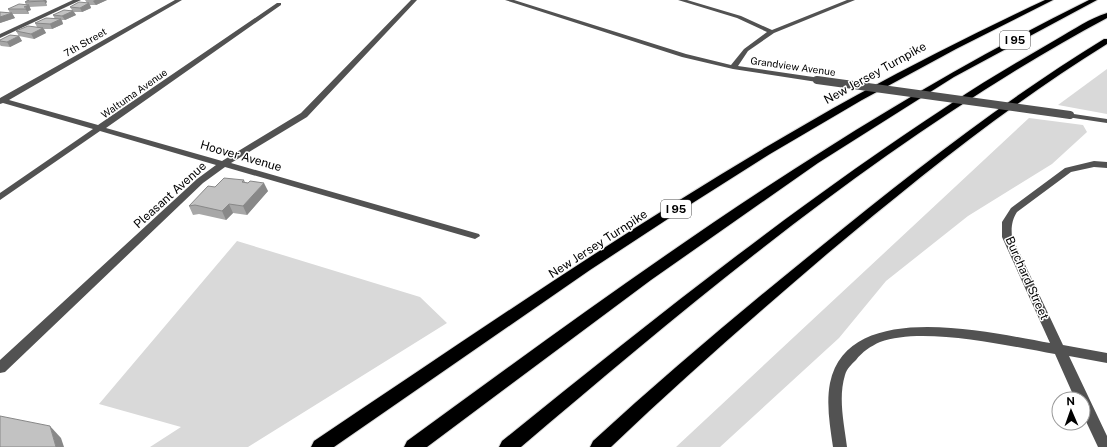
<svg xmlns="http://www.w3.org/2000/svg" width="1107" height="447" font-family="'Public Sans',sans-serif">
	<rect width="100%" height="100%" fill="#fff"/>
	<g fill="#d9d9d9">
		<polygon points="1107,69 1107,114 1058,105"/>
		<polygon points="1029,118 1083,125 1087,132 1052,164 968,216 886,281 839,338 720,447 676,447"/>
		<polygon points="237,241 420,297 447,323 248,447 150,447 181,427 99,404"/>
	</g>
	<g fill="none" stroke-linecap="round" stroke-linejoin="round">
		<defs>
			<g id="highway">
				<path d="M1045,0H1053L956,49L862,100L770,154L680,211L590,270L334,447H311L314,441C492,322 669,199 857,95C919,61 981,30 1045,0Z"/>
				<path d="M1089,0H1097L954,77L818,163L651,280L427,447H404L407,441C625,282 845,120 1089,0Z"/>
				<path d="M1107,13V18C893,133 705,291 521,447H499L502,441C647,324 793,207 949,105C984,81 1021,60 1057,39C1073,30 1090,18 1107,13Z"/>
				<path d="M1104,39H1107V44C1007,106 917,179 827,254C753,317 681,380 611,447H590L593,441C666,374 742,310 819,248C911,173 1003,101 1104,39Z"/>
			</g>
		</defs>
		<use href="#highway" stroke="#dbdbdb" stroke-width="2"/>
		<g fill="#525252" fill-rule="evenodd">
			<polygon points="73,0 81,0 0,38 0,34"/>
			<polygon points="175,0 182,0 9,100 98,125 277,3 281,3 281,5 106,128 222,161 301,113 411,0 417,0 307,117 231,163 479,234 480,236 475,239 225,167 203,183 5,372 0,373 0,360 197,179 216,165 100,131 0,200 0,193 93,129 3,103 0,104 0,98"/>
			<polygon points="505,0 514,0 686,54 731,65 744,49 767,32 737,18 678,0 687,0 741,16 772,30 847,0 855,0 774,33 748,51 738,66 820,78 821,80 817,82 733,69 682,57"/>
			<polygon points="1067,113 1107,119 1107,123 1067,117"/>
			<path d="M1094,161L1107,162V168L1094,167L1071,172L1017,212C1012,220 1011,227 1012,237L1063,345L1107,353V363L1069,356L1107,436V447H1098L1083,415V399H1075L1055,354C1009,346 923,326 880,342C871,346 862,352 856,360C852,364 847,368 845,375C838,398 844,423 847,447H833C830,426 826,404 830,383C848,297 991,333 1050,343L1002,237V222L1011,208L1065,168Z"/>
		</g>
		<use href="#highway" fill="#000" fill-rule="evenodd"/>
		<polyline stroke="#525252" stroke-width="8" points="817,80 1070,115"/>
	</g>
	<g fill="#a7a7a7">
		<polygon points="26,0 53,0 46,0 47,2 46,3 47,6 29,7 31,10 28,11 29,14 12,14 15,18 0,23 0,12 10,13 8,9 26,5 25,2 27,1"/>
		<polygon points="85,0 107,0 96,5 90,5 91,8 82,12 74,12 76,15 65,20 62,20 63,24 52,29 44,29 46,33 34,39 19,36 22,41 10,47 1,46 0,45 0,40 19,36 16,31 37,27 35,23 55,19 53,15 72,10 70,7 87,3"/>
		<polygon points="244,180 245,182 268,191 247,215 233,213 226,220 199,214 193,215 189,206 215,187"/>
	</g>
	<g fill="#888">
		<polygon points="41,0 46,0 47,2 46,3 47,6 44,1"/>
		<polygon points="95,0 107,0 96,5 93,1"/>
		<polygon points="89,3 91,8 82,12 80,8"/>
		<polygon points="29,5 31,10 28,11 29,14 24,7"/>
		<polygon points="73,11 76,15 65,20 62,16"/>
		<polygon points="12,13 15,18 0,23 0,17"/>
		<polygon points="61,19 63,24 52,29 50,24"/>
		<polygon points="43,28 46,33 34,39 31,34"/>
		<polygon points="19,36 22,41 10,47 7,42"/>
		<polygon points="264,183 268,191 247,215 243,206"/>
		<polygon points="229,204 233,213 226,220 222,211"/>
		<polygon points="50,426 61,438 64,447 56,447"/>
	</g>
	<g fill="#c2c2c2" stroke="#888">
		<polygon points="28,0 44,0 44,1 25,2 29,0"/>
		<polygon points="79,2 89,3 80,8 70,7"/>
		<polygon points="19,4 29,5 24,7 26,7 26,9 8,9"/>
		<polygon points="64,10 73,11 62,16 53,15"/>
		<polygon points="0,12 12,13 0,17"/>
		<polygon points="46,18 61,19 50,24 35,23"/>
		<polygon points="28,26 43,28 31,34 16,31"/>
		<polygon points="10,35 19,36 7,42 0,41 0,40"/>
		<polygon points="224,178 244,180 242,182 248,183 250,181 264,183 243,206 229,204 222,211 195,205 189,206 208,186 215,187"/>
		<polygon points="0,416 50,426 56,447 0,447"/>
	</g>
	<g text-anchor="middle" stroke-width="3" stroke-linejoin="round" paint-order="stroke">
		<g font-size="10" fill="#000" stroke="#fff">
			<text transform="translate(85 42) rotate(-30)" y="4">7th Street</text>
			<text transform="translate(793 66) rotate(8)" y="4">Grandview Avenue</text>
			<text transform="translate(134 93) rotate(-35)" y="4">Waltuma Avenue</text>
		</g>
		<g fill="#fff" stroke="#4c4c4c" stroke-width="1">
			<rect x="1000" y="31" width="30" height="18" rx="3"/>
			<rect x="661" y="200" width="30" height="18" rx="3"/>
		</g>
		<g font-size="11" font-weight="bold" fill="#000">
			<text x="1015" y="44">I 95</text>
			<text x="676" y="213">I 95</text>
		</g>
		<g font-size="12" fill="#000" stroke="#fff">
			<text transform="translate(875 73) rotate(-29)" y="4">New Jersey Turnpike</text>
			<text transform="translate(241 156) rotate(16)" y="4">Hoover Avenue</text>
			<text transform="translate(170 195) rotate(-42)" y="4">Pleasant Avenue</text>
			<text transform="translate(598 244) rotate(-33)" y="4">New Jersey Turnpike</text>
			<text transform="translate(1027 278) rotate(66)" y="4">Burchard Street</text>
		</g>
	</g>
	<g transform="translate(1071 411) rotate(358)"><circle r="19" fill="#ffffff" stroke="#999999"/>
	<path d="M0-3L7 15L0 10L-7 15Z" fill="#000000"/>
	<text y="-6" font-size="11" font-weight="bold" text-anchor="middle" fill="#000000">N</text>
	</g>
</svg>
